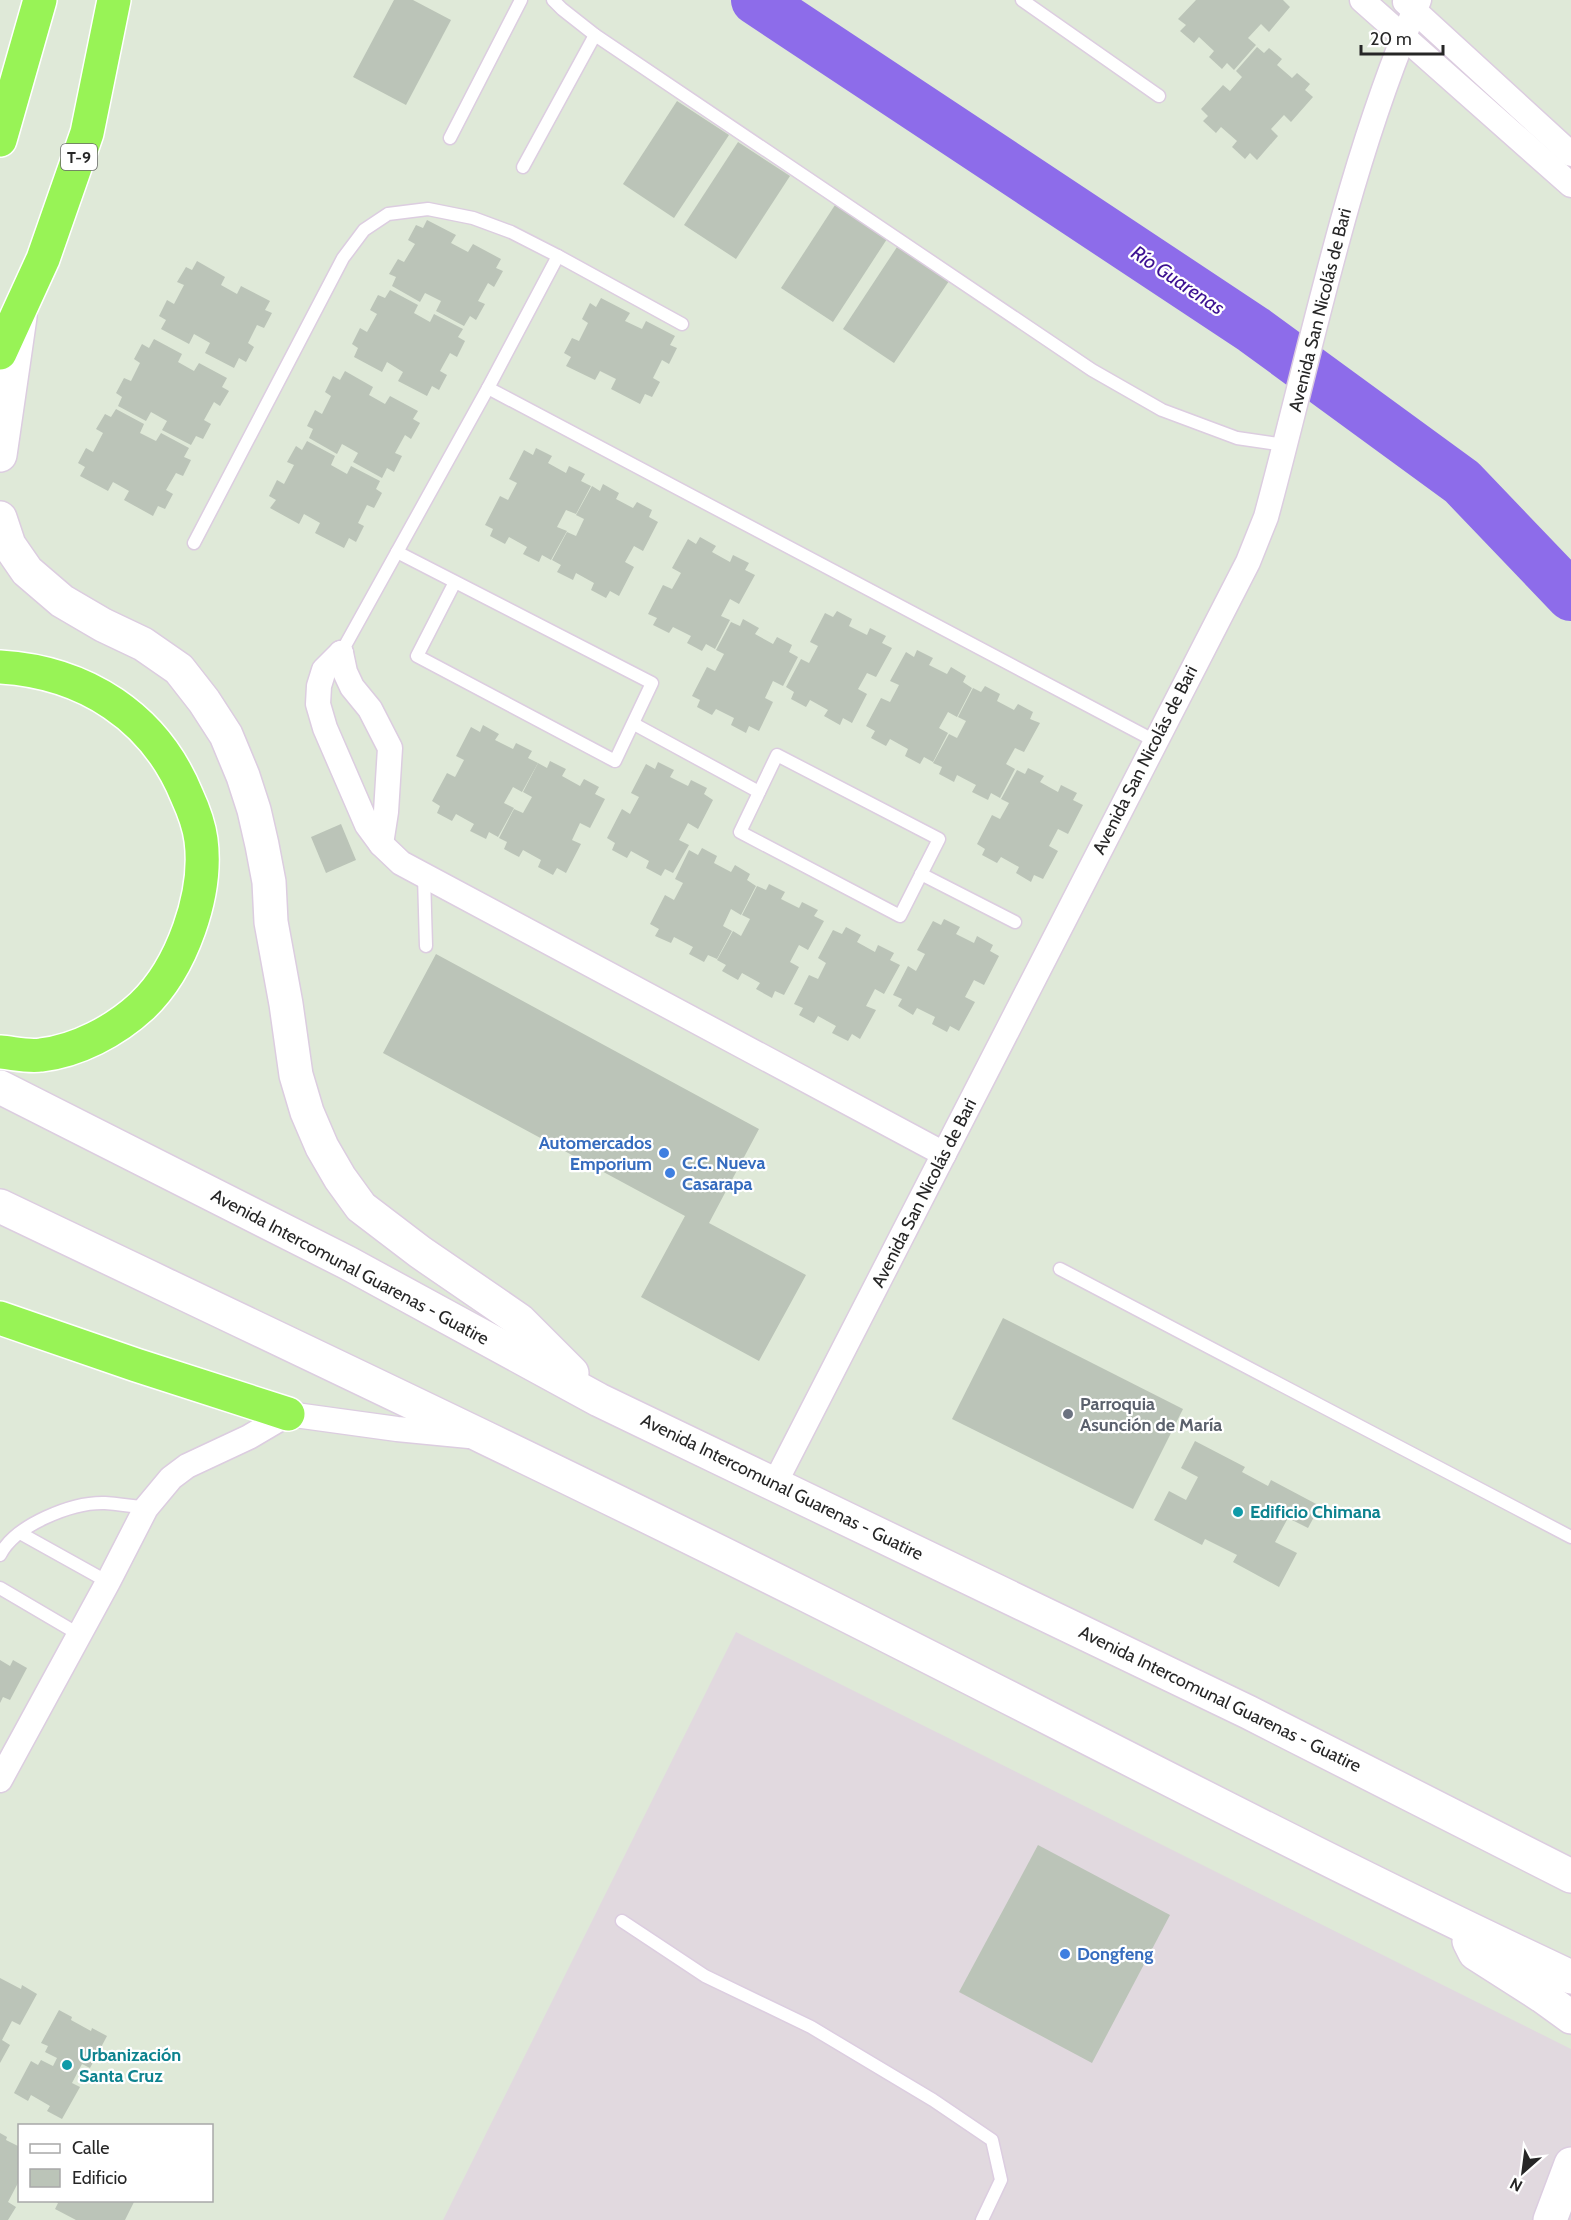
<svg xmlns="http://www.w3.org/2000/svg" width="1571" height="2220" font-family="Cabin,sans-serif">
	<rect width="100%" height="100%" fill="#dfe9d8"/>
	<polygon fill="#e1d9df" points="736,1632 1571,2049 1571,2220 443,2220"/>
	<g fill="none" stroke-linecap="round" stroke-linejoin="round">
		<polyline stroke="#8d6cea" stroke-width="50" points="756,0 1254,330 1462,482 1571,596"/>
	</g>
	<g fill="#bbc4b8">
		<polygon points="394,0 413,0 451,20 406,105 353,77"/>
		<polygon points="1196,0 1283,0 1290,7 1269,32 1261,24 1248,38 1256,45 1234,70 1227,63 1222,69 1209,57 1214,51 1199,37 1194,43 1180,31 1186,25 1178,19"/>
		<polygon points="1257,47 1264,53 1269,48 1282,59 1277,65 1292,78 1297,73 1310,84 1305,90 1313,97 1291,122 1284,115 1271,129 1278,136 1257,160 1250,153 1245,159 1232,147 1237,141 1221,127 1216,133 1203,121 1208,116 1201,109 1223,85 1230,91 1242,77 1236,71"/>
		<polygon points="677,101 729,135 674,218 623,184"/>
		<polygon points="738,142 790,176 736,259 684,225"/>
		<polygon points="835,205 887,239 833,322 781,288"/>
		<polygon points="427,220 456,235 451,243 468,252 473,244 501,259 496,268 503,271 494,287 488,283 478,301 485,304 476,320 470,316 464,326 436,311 441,301 425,293 420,302 392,286 396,277 389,274 398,259 404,262 415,244 408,240 416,225 423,228"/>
		<polygon points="897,247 949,281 894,363 843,329"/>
		<polygon points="197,261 225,277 221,285 237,294 241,286 270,301 265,310 272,313 264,328 257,325 248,343 254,347 246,362 239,358 234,368 205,353 210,343 194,334 189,344 161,329 166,320 159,316 167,300 174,304 184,285 177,282 186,267 192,270"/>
		<polygon points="390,290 418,305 414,313 430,322 434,314 463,329 458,337 465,341 457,357 450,353 440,371 447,375 439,390 432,386 427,396 398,381 403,372 387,362 382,372 354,357 358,348 352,344 360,328 367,332 377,314 370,310 378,295 385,298"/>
		<polygon points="601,298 630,313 625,321 642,329 646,321 675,336 670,345 677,348 669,364 662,360 653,378 660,382 652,397 645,394 640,404 611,389 616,379 600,371 595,380 566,366 571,357 564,353 572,338 579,341 588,323 582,319 590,303 596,307"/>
		<polygon points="154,339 182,354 178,362 194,371 199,363 227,378 222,387 229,391 220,406 214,402 204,420 211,424 203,439 196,436 191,445 162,430 167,421 151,412 146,421 118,406 122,397 116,393 124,378 131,381 140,363 134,359 142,344 149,348"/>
		<polygon points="345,371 373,387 369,395 385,404 390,396 418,411 413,419 420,423 411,439 405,435 395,453 402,456 394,472 387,468 382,478 353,462 358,453 342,444 337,454 309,438 313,429 307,426 315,410 322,414 331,396 325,392 333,376 340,380"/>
		<polygon points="116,409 144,424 140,433 156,441 161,433 189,448 184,457 191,460 183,476 176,473 166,490 173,494 165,509 158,506 153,516 124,500 129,491 113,482 108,491 80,476 85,467 78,463 86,448 93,452 103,433 96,429 105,414 111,417"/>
		<polygon points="307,441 335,456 331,465 347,474 351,466 380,481 376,489 382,493 374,508 367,505 358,523 364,526 356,542 349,538 344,548 315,533 320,523 304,514 299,524 270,508 276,500 269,496 277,480 284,484 294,465 287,462 296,446 302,450"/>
		<polygon points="536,448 552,456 548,463 566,473 569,466 585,474 581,481 591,486 576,514 566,510 557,527 567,531 551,560 542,555 539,562 523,554 527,547 509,537 505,544 490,536 493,529 485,525 500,496 508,500 517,483 509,479 524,450 533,455"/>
		<polygon points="603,484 619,493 616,499 633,508 637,502 652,510 649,517 658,522 643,551 634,546 625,562 634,567 619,596 610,591 606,598 591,590 594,583 576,573 573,580 557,572 561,565 552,560 567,532 576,536 584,519 576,515 592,486 600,491"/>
		<polygon points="700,537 716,546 712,552 730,562 733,555 749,563 745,570 755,575 739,604 730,599 721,616 730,620 715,649 706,644 702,651 687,643 691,636 673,627 669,633 653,625 657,618 648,614 663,585 672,589 681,573 672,568 688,539 696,544"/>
		<polygon points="837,611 852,619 849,626 867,635 870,628 886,636 882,643 892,648 876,677 867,673 858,689 867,694 852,723 843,718 840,725 824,716 828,710 810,700 806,707 791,699 794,692 786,687 801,659 809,663 818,646 810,642 825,613 833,617"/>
		<polygon points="743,619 759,628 755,634 773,644 777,637 792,645 789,652 798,657 783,686 773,681 765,698 773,702 759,731 749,726 746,733 731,725 734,718 716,709 712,715 697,707 700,700 692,696 707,667 715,671 724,654 716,650 731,622 740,626"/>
		<polygon points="917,650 933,658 929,665 947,674 951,667 966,676 963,682 972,688 957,717 948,712 939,728 948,733 933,762 924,757 920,764 905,756 908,749 890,739 886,746 871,738 875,731 866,726 881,698 890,702 899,685 890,681 906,652 914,657"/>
		<polygon points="985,686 1000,694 997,701 1014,710 1018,704 1033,712 1030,719 1040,723 1024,752 1015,748 1006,764 1015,769 1000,798 991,793 988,800 972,792 976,785 957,775 954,782 939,774 942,767 933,763 949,734 957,738 966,721 958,717 973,688 981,692"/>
		<polygon points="483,725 499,734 495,740 513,749 516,743 532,751 528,758 538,763 522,792 513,787 504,803 514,808 498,837 489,832 486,839 470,831 474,824 456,814 452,821 437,813 440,806 432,801 447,773 455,777 464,760 456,756 471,727 480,732"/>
		<polygon points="550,761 566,769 562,776 580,786 584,779 599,787 595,794 605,799 590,828 580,823 572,840 581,844 566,873 557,868 553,875 538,867 541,860 523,850 519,857 504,849 507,842 499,838 514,809 523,813 532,797 523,792 538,763 547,768"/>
		<polygon points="658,762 674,770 670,777 688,786 691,780 707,788 704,794 713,800 698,829 688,823 679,840 689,845 673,873 665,869 661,876 646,868 649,861 631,851 627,858 612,850 615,843 607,838 622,809 630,814 639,797 631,793 646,764 655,769"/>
		<polygon points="1028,768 1044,776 1040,782 1058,792 1061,785 1077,793 1073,800 1083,805 1068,834 1058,829 1049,846 1058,851 1043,879 1034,875 1031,882 1016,873 1019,867 1001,857 997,863 982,855 985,849 977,844 992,815 1000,819 1009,803 1001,799 1017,770 1025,774"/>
		<polygon points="341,824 356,860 326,873 311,837"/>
		<polygon points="702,848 717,856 714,863 731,872 735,865 750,874 747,880 756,886 741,915 731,909 723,926 732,931 717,959 708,955 704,962 689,954 693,947 674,937 671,943 655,936 659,929 650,924 665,895 674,900 683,883 675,879 689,850 698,855"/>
		<polygon points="769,884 785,892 781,899 799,908 802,902 818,910 814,916 824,921 808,950 799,945 790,962 799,967 784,995 775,991 772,998 756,989 760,983 742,973 738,980 722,971 726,965 717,960 733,931 741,936 750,919 742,915 757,886 766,890"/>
		<polygon points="944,919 960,927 956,934 974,943 977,936 993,945 990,951 999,956 984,985 974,980 965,997 975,1002 959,1031 950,1026 947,1032 932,1024 935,1017 917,1008 913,1015 898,1006 902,999 893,995 908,966 916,971 925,954 917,950 933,921 941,925"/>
		<polygon points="846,927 861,935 857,942 875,952 878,945 894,953 890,960 900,965 884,994 875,989 866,1006 876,1010 860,1039 852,1034 848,1041 832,1033 836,1026 818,1016 814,1023 799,1015 803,1008 794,1004 809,975 818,979 826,963 818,958 833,930 842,934"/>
		<polygon points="436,954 759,1129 709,1223 806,1275 759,1361 641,1297 685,1216 383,1053"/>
		<polygon points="1003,1318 1183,1409 1133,1509 952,1419"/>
		<polygon points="1195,1441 1245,1467 1242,1472 1268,1486 1271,1480 1320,1506 1308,1528 1288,1518 1275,1542 1297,1553 1279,1587 1233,1562 1237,1555 1205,1539 1202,1545 1154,1520 1169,1491 1186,1500 1198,1477 1181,1468"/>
		<polygon points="0,1660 10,1666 13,1660 27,1668 10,1700 3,1697 0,1703"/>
		<polygon points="1038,1845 1170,1915 1092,2063 959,1992"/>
		<polygon points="0,1978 21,1989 22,1985 37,1994 20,2025 12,2021 2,2040 10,2045 0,2063"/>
		<polygon points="59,2010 72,2017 71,2020 91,2031 92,2028 107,2036 90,2068 82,2064 72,2083 80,2087 62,2119 47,2111 50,2106 31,2095 28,2101 14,2093 31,2061 38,2065 41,2060 53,2066 57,2058 45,2052 48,2046 41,2043"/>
		<polygon points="0,2133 7,2137 6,2140 20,2147 20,2184 18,2183 8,2202 16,2207 8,2220 0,2220"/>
		<polygon points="53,2200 131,2200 134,2202 125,2220 76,2220 55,2209 58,2203"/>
	</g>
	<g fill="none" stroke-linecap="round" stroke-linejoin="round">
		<defs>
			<g id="service">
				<polyline points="553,0 562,9 595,35 1092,370 1162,410 1237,438 1285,445"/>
				<polyline points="1022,0 1159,96"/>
				<polyline points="450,138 521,0"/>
				<polyline points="523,167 595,35"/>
				<polyline points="488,388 1155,741"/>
				<polyline points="194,543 343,258 364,230 388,214 428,209 473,218 511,232 558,256 682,324"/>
				<polyline points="397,552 652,683 615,761 417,656 455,582"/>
				<polyline points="341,653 488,388 558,256"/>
				<polyline points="634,724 759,792"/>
				<polygon points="777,755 939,839 900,916 740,832"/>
				<polyline points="921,874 1015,922"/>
				<polyline points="424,876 426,946"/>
				<polyline points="1060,1269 1571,1537"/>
				<polyline points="20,1533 108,1582"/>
				<path d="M0,1555C15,1525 72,1502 105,1503C118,1504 133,1506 146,1508"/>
				<polyline points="0,1588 80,1635"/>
				<polyline points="622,1921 705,1976 811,2027 933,2100 992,2140 1001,2180 982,2220"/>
			</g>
			<g id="minor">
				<polyline points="1362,0 1571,185"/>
				<polyline points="1405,2 1571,154"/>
				<polyline points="341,653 324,670 319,686 318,704 325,728 367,825 381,844 401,863 944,1154"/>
				<polyline points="341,653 345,672 352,687 370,709 390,748 386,812 381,844"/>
				<path d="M775,1483L1248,562L1266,517C1313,344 1347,165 1419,0"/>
				<polyline points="0,1780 108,1582 146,1508 171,1478 187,1466 249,1437 288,1414 397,1429 469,1436"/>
			</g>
			<g id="secondary">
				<polyline points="0,455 20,317"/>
				<polyline points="0,518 9,545 27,571 62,601 103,625 143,644 179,669 204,701 226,735 243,776 254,810 262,845 269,882 271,922 286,1004 296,1075 307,1112 322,1147 340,1178 361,1207 420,1252 519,1320 572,1373"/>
				<polyline points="0,1087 348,1263 599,1400 1248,1712 1571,1876"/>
				<path d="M0,1206C270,1335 540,1462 808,1596C1062,1723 1314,1857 1571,1977"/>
				<polyline points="1469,1941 1475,1953 1542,1996 1571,2017"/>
				<polyline points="1550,2220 1571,2164"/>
			</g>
			<g id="trunk">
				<polyline points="0,140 40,0"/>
				<polyline points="0,353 43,259 87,133 114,0"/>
				<path d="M0,667C85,672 155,717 187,796C193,809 199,825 201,840C208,894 182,968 142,1006C115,1031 77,1051 41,1055C28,1057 13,1053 0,1052"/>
				<polyline points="0,1318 136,1365 288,1414"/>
			</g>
		</defs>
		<use href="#service" stroke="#dccde0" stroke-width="15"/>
		<use href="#minor" stroke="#dccde0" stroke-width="27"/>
		<use href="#secondary" stroke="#dccde0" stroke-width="36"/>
		<use href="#trunk" stroke="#fff" stroke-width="36"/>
		<use href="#service" stroke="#fff" stroke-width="12"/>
		<use href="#minor" stroke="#fff" stroke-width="24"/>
		<use href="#secondary" stroke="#fff" stroke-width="33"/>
		<use href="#trunk" stroke="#98f356" stroke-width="33"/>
	</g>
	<g fill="#3f7fe0" stroke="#fff" stroke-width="2">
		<circle cx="664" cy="1153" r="6"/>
		<circle cx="670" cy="1173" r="6"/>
		<circle cx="1065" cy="1954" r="6"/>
	</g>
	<circle fill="#6b7280" stroke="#fff" stroke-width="2" cx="1068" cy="1414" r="6"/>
	<g fill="#0f9aa8" stroke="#fff" stroke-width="2">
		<circle cx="1238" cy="1512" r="6"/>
		<circle cx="67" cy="2065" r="6"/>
	</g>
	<g text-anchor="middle" stroke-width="4.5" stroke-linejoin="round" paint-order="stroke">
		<rect fill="#fff" stroke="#676767" stroke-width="1.5" x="61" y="144" width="36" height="26" rx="4.5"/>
		<g font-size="16" font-weight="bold" fill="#262626">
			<text x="79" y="163">T-9</text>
		</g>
		<g font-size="18" fill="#262626" stroke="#fff">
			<text transform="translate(1320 310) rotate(-76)" y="6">Avenida San Nicolás de Bari</text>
			<text transform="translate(1145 760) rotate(-63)" y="6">Avenida San Nicolás de Bari</text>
			<text transform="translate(924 1193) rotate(-63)" y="6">Avenida San Nicolás de Bari</text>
			<text transform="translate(350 1267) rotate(28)" y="6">Avenida Intercomunal Guarenas - Guatire</text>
			<text transform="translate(782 1487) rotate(26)" y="6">Avenida Intercomunal Guarenas - Guatire</text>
			<text transform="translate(1220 1699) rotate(26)" y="6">Avenida Intercomunal Guarenas - Guatire</text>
		</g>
		<g font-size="18" font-weight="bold" fill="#366cbe" stroke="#fff" text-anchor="start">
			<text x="652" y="1149" text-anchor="end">Automercados<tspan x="652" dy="21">Emporium</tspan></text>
			<text x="682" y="1169">C.C. Nueva<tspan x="682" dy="21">Casarapa</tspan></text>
			<text x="1077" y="1960">Dongfeng</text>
		</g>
		<g font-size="18" font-weight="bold" fill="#5b616d" stroke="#fff" text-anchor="start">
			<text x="1080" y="1410">Parroquia<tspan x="1080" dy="21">Asunción de María</tspan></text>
		</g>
		<g font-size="18" font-weight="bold" fill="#0d838f" stroke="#fff" text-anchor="start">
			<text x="1250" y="1518">Edificio Chimana</text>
			<text x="79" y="2061">Urbanización<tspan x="79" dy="21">Santa Cruz</tspan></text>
		</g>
		<g font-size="20" font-style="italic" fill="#3c1091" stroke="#fff">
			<text transform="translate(1178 280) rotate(34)" y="7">Río Guarenas</text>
		</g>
	</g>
	<rect x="18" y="2124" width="195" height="78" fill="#ffffff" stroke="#a8a8a8" stroke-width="1.5"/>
	<rect x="30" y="2144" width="30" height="9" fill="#ffffff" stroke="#a8a8a8" stroke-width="1.5"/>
	<text x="72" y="2154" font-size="18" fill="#262626">Calle</text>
	<rect x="30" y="2169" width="30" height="18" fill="#bbc4b8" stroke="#a8a8a8" stroke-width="1.5"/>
	<text x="72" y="2184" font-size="18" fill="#262626">Edificio</text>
	<g transform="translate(1523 2172) rotate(208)" stroke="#ffffff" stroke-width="4.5" paint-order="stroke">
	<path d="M0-4.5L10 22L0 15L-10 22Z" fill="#262626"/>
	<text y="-9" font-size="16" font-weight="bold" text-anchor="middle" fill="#262626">N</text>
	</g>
	<path d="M1361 45v9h82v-9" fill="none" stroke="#262626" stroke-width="3"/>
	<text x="1370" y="45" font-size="18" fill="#262626" stroke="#ffffff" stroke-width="4.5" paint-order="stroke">20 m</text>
</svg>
